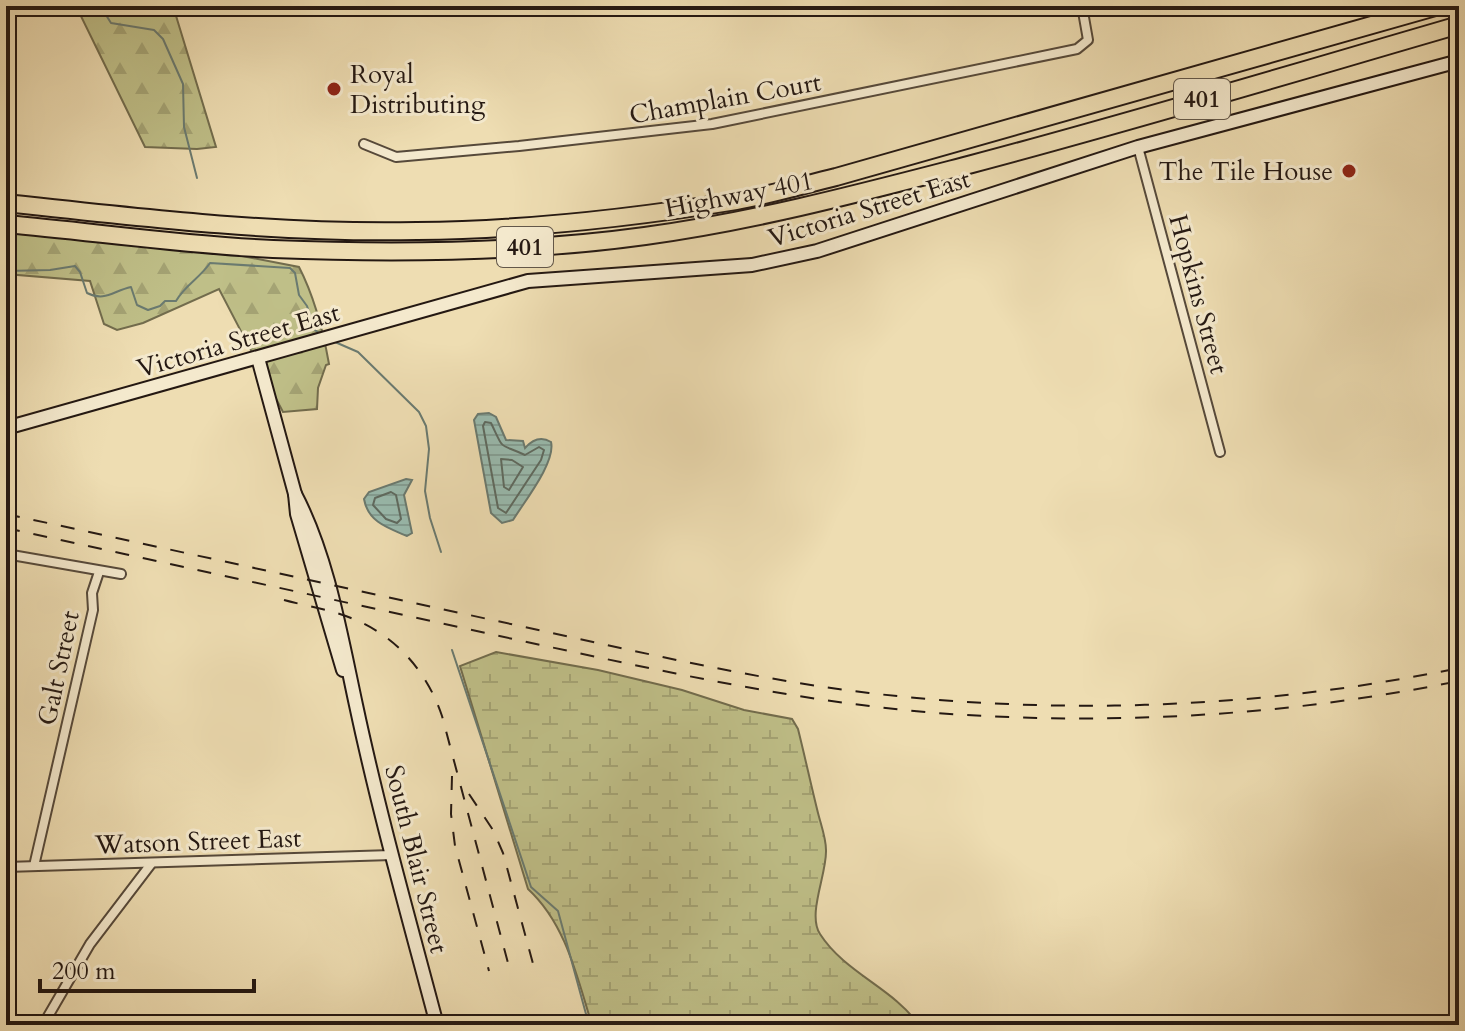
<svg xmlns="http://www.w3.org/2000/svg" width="1465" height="1031" font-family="Cardo,serif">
	<defs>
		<pattern id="forest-firs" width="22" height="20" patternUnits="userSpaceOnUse" patternTransform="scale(2)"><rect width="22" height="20" fill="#bfbf88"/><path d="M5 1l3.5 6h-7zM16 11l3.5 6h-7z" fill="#a4a374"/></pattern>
		<pattern id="wetland-marsh" width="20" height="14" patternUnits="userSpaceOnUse" patternTransform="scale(2)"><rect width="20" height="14" fill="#bfbf88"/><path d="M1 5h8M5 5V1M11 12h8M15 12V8" fill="none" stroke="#a4a374"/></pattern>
		<pattern id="water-rules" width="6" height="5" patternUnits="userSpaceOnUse" patternTransform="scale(2)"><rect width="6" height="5" fill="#99bbaf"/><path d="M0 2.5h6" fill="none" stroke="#84a096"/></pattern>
	</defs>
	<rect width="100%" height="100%" fill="#eeddb2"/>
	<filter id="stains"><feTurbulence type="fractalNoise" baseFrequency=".0025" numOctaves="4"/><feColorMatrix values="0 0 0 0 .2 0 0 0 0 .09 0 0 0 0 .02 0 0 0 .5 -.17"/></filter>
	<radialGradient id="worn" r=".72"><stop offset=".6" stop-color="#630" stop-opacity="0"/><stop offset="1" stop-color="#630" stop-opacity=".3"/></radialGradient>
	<g fill="url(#forest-firs)" stroke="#726c4d" stroke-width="2">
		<polygon points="76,6 173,6 216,147 197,149 145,147"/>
		<path d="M6,232L216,251L299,267C315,298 323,330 329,364L326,365L318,388L317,409L283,412L219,289L143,323L117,330L104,324L90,281L6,274Z"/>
	</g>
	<path fill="url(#wetland-marsh)" stroke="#726c4d" stroke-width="2" d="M496,652L598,670L682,690L744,710L792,719L798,729C805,757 811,785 818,813C821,825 826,838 826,850C827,874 807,914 820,934C845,973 893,988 919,1025H592C577,977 566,924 528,889L460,666Z"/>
	<g fill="url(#water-rules)" stroke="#6a7a70" stroke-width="2">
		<path d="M489,413L496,417L506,440L523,441L525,448C533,439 541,436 551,442C556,462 524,502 513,520L502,523L491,513L474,420L478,414Z"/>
		<path d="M406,479L412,480L404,495L412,533L407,536C388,528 368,522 364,499L369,492Z"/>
	</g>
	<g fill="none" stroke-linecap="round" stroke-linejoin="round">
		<g stroke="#5e6a60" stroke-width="2">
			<path d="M485,422L491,423C505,452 497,442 525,455L539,447L544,450L541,460L506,513L498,508L483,426Z"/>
			<polygon points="501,459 512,460 523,467 509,490 504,487"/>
			<polygon points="391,492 396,495 401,519 397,523 386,519 373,505 375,498"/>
		</g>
		<g stroke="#6a7a70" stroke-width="2">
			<polyline points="107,6 106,15 111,23 154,30 163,39 183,84 184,127 197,178"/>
			<path d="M6,271L50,270L75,266L80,272L87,293C105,302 113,291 131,287L137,305L148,310L160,306L165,301H176C185,285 200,278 210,263L290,268L295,273L299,295L307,306L315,330L320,334"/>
			<polyline points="335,342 358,352 419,412 426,426 429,449 425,491 430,518 441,552"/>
			<polyline points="452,650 531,887 558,911 589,1025"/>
		</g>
		<defs>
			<g id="street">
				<polyline points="364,144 396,157 519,146 712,124 1077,49 1088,40 1082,6"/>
				<polyline points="1138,147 1220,452"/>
				<polyline points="6,554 121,574"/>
				<polyline points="34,866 93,610 92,593 99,572"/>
				<polyline points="6,867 392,855"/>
				<polyline points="43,1025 90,944 151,864"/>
			</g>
			<g id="secondary">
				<polyline points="258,358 295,494 297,514 343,670"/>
				<polyline points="6,428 528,281 752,265 817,251 1138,147 1459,61"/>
				<path d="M295,494C328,557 341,636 356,705C379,813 409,919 437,1025"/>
			</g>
			<g id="highway">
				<path d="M6,203C142,218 280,234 417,231C523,230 631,218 736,201C770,195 803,185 836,177L1439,6"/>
				<path d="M6,224C95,232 184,245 273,249C397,254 522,253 645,236C756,221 864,192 972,164C1135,121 1297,72 1459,25"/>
			</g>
		</defs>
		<use href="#street" stroke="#56493a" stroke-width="12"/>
		<use href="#secondary" stroke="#241812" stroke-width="16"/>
		<use href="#highway" stroke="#241812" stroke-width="20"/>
		<use href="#street" stroke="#f4e9cd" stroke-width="8"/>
		<use href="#secondary" stroke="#f4e9cd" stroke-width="12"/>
		<use href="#highway" stroke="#eeddb2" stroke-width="16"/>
		<g stroke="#241812" stroke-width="2" stroke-dasharray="14 14" stroke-linecap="butt">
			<path d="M6,514C178,551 349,589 520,626C636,651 752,679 869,693C1065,716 1266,708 1459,668"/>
			<path d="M6,528C175,565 344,602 513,639C653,669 792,701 936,713C1111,726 1287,716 1459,681"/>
			<path d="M284,600C306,606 329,609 351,618C395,635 427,671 442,716L508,963"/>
			<polyline points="452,776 451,814 455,846 489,971"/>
			<polyline points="469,794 493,830 503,853 535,971"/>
		</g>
	</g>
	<g fill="#8f2418" stroke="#f4e9cd" stroke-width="3">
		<circle cx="334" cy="89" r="8"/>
		<circle cx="1349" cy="171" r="8"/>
	</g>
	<g text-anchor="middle" stroke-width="6" stroke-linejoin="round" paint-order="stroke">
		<g fill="#f4e9cd" stroke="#62574a" stroke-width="2">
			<rect x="1174" y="79" width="56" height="40" rx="6"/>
			<rect x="497" y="227" width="56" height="40" rx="6"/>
		</g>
		<g font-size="24" font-weight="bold" fill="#241812">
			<text x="1202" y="107">401</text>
			<text x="525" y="255">401</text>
		</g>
		<g font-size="26" fill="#241812" stroke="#f4e9cd" text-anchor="start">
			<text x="350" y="83">Royal<tspan x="350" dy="30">Distributing</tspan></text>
			<text x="1333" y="180" text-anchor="end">The Tile House</text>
		</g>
		<g font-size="26" fill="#241812" stroke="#f4e9cd">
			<text transform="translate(725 98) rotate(-10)" y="9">Champlain Court</text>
			<text transform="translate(739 194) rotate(-11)" y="9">Highway 401</text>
			<text transform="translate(869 208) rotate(-17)" y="9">Victoria Street East</text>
			<text transform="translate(1199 294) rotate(75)" y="9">Hopkins Street</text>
			<text transform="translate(238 340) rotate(-16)" y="9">Victoria Street East</text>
			<text transform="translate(58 668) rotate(-78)" y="9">Galt Street</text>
			<text transform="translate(198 841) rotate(-2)" y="9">Watson Street East</text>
			<text transform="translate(417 859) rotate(76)" y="9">South Blair Street</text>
		</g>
	</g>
	<rect width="1465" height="1031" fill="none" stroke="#eeddb2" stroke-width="32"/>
	<rect x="8" y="8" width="1449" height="1015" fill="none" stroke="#241812" stroke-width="4"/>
	<rect x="16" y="16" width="1433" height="999" fill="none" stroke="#241812" stroke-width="2"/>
	<path d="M40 979v12h214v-12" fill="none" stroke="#241812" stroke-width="4"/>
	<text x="52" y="979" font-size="24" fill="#241812" stroke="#f4e9cd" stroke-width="6" paint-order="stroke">200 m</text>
	<rect width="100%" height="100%" filter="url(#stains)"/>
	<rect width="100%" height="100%" fill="url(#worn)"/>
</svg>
